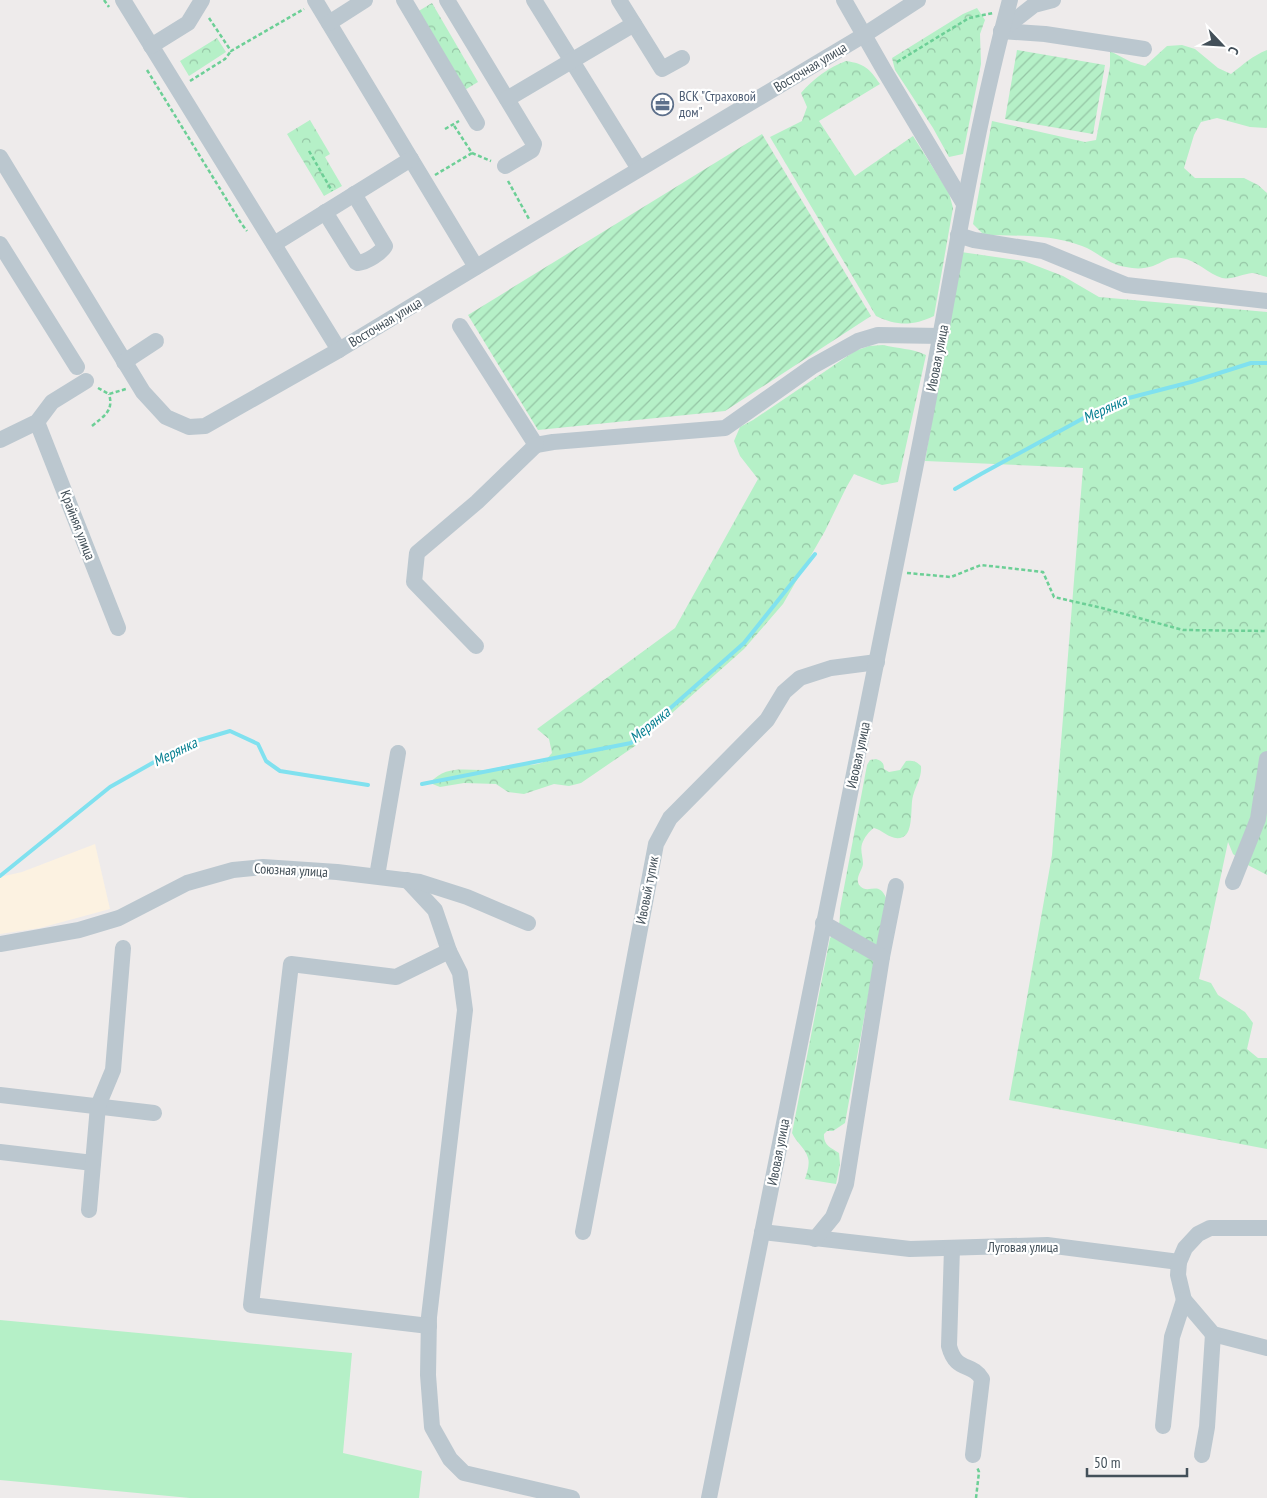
<svg xmlns="http://www.w3.org/2000/svg" width="1267" height="1498" font-family="'PT Sans Narrow',sans-serif">
	<defs>
		<pattern id="forest-crowns" width="20" height="18" patternUnits="userSpaceOnUse" patternTransform="scale(1.25)"><rect width="20" height="18" fill="#b5f0c7"/><path d="M2 6a3 3 0 1 1 6 0M12 15a3 3 0 1 1 6 0" fill="none" stroke="#95c5a5"/></pattern>
		<pattern id="garden-furrows" width="10" height="10" patternUnits="userSpaceOnUse" patternTransform="scale(1.25)"><rect width="10" height="10" fill="#b5f0c7"/><path d="M-1 1l2-2M0 10L10 0M9 11l2-2" fill="none" stroke="#95c5a5"/></pattern>
	</defs>
	<rect width="100%" height="100%" fill="#eeebeb"/>
	<polygon fill="#fcf2e1" points="95,844 110,909 40,928 0,934 0,877 22,872"/>
	<polygon fill="#b5f0c7" points="0,1320 352,1353 343,1453 422,1471 419,1498 190,1498 0,1480"/>
	<g fill="url(#forest-crowns)">
		<polygon points="432,3 478,82 463,91 417,12"/>
		<polygon points="977,8 985,20 980,34 981,64 963,154 949,157 933,128 895,70 892,58 963,14"/>
		<polygon points="217,38 226,52 189,76 180,61"/>
		<path d="M1182,45L1195,49L1218,68L1231,74C1244,64 1252,56 1267,50V127L1266,128L1250,127L1217,118L1201,122L1194,135L1184,168L1195,178H1244L1258,185L1267,193V277C1262,276 1257,273 1252,273C1243,274 1231,280 1222,278C1208,274 1197,260 1181,258C1168,256 1164,262 1153,266C1144,269 1135,269 1126,267C1109,265 1098,252 1082,246C1050,234 1017,236 984,235L973,224L992,121L1085,142L1096,140L1110,66V51L1131,62L1145,66L1167,46Z"/>
		<path d="M846,61C865,64 869,68 880,84L819,121L855,176L913,136L949,193L953,208L934,316C913,326 897,326 876,316L770,137L802,121L807,107L801,93C814,78 828,68 846,61Z"/>
		<polygon points="310,120 330,154 325,157 342,186 324,196 287,134"/>
		<polygon points="961,252 1024,261 1063,276 1099,297 1267,312 1267,875 1244,863 1233,854 1228,842 1199,979 1211,983 1218,995 1245,1012 1253,1023 1247,1049 1258,1058 1267,1058 1267,1149 1009,1100 1052,855 1083,468 925,461"/>
		<path d="M883,345C899,349 911,348 926,355L898,482L882,485L854,474L846,488L825,531L783,604L744,649L635,746L581,783L569,786L554,784L524,794L508,792L496,784L464,783L440,787L430,783C445,766 462,770 482,770C492,770 503,765 513,765C522,764 532,766 541,763C545,762 549,756 552,753L549,739L537,729L675,628L758,479L740,456L734,441L740,427L753,420L855,351L869,346Z"/>
		<path d="M876,759C882,761 884,763 884,769L889,772L900,770L906,761C913,760 916,761 921,766C922,777 916,785 913,796C910,806 914,832 903,837C892,842 883,830 874,828C869,831 864,838 862,844C860,850 863,857 863,864C862,871 854,879 860,886C868,895 879,880 886,898L845,1123L833,1131H827L824,1134C823,1145 831,1148 839,1153L840,1164L836,1184L805,1179C807,1173 810,1164 808,1158C806,1149 796,1142 792,1133L830,938C840,931 840,921 840,909L867,765L870,760Z"/>
	</g>
	<g fill="url(#garden-furrows)">
		<polygon points="1017,50 1105,65 1093,134 1005,119"/>
		<polygon points="762,134 871,316 725,411 538,430 468,315"/>
	</g>
	<g fill="none" stroke-linecap="round" stroke-linejoin="round">
		<g stroke="#80e1ef" stroke-width="4">
			<polyline points="955,489 981,474 1113,402 1191,382 1251,363 1267,363"/>
			<polyline points="422,784 631,743 744,643 815,554"/>
			<polyline points="0,876 110,787 186,744 230,731 258,744 266,761 280,771 368,785"/>
		</g>
		<g stroke="#6ccf96" stroke-width="2.5" stroke-dasharray="4 2.5" stroke-linecap="butt">
			<polyline points="104,0 109,7"/>
			<polyline points="209,18 231,51 304,9"/>
			<polyline points="897,62 969,18 993,13"/>
			<polyline points="147,70 241,223 247,231"/>
			<polyline points="190,81 225,59 231,51"/>
			<polyline points="445,129 459,121"/>
			<polyline points="309,151 332,191"/>
			<polyline points="472,153 491,161"/>
			<polyline points="435,175 472,153 453,124"/>
			<polyline points="508,181 529,219"/>
			<polyline points="98,388 109,394 126,389"/>
			<path d="M92,426C104,416 114,411 109,394"/>
			<polyline points="907,573 951,577 981,565 1043,572 1054,597 1102,608 1183,630 1267,631"/>
			<polyline points="976,1498 979,1472 977,1467"/>
		</g>
		<g stroke="#bbc7cf" stroke-width="16">
			<polyline points="123,0 339,350"/>
			<polyline points="315,0 476,267"/>
			<polyline points="404,0 477,123"/>
			<polyline points="447,0 534,144 532,150 505,166"/>
			<polyline points="534,0 639,169"/>
			<polyline points="619,0 662,69 682,58"/>
			<polyline points="844,0 884,70 964,204"/>
			<polyline points="329,23 365,0"/>
			<polyline points="1001,31 1045,34 1144,49"/>
			<polyline points="1001,31 1034,5 1053,0"/>
			<polyline points="151,46 188,23 202,0"/>
			<polyline points="507,99 634,24"/>
			<polyline points="0,157 143,392 166,417 189,427 205,426 339,350 536,231 864,35 918,0"/>
			<path d="M325,212L356,262L358,263C367,262 381,253 385,246L354,194"/>
			<polyline points="958,235 974,240 1043,251 1126,285 1267,301"/>
			<polyline points="0,244 77,367"/>
			<polyline points="274,244 411,159"/>
			<polyline points="460,326 536,445 553,442 725,428 813,366 858,341 878,335 941,336"/>
			<polyline points="124,362 156,341"/>
			<polyline points="37,422 118,628"/>
			<polyline points="0,440 37,422 52,402 86,381"/>
			<polyline points="476,646 414,582 417,553 477,502 536,445"/>
			<polyline points="377,876 398,753"/>
			<polyline points="407,880 435,910 449,951 460,973 465,1010 429,1317 428,1375 432,1427 450,1459 464,1473 572,1498"/>
			<polyline points="1233,882 1258,819 1267,759"/>
			<polyline points="0,944 79,930 119,918 187,883 233,870 263,867 337,872 420,882 467,897 528,923"/>
			<polyline points="882,957 896,886"/>
			<polyline points="0,1095 154,1113"/>
			<polyline points="0,1152 93,1163"/>
			<polyline points="89,1210 98,1106 113,1070 123,948"/>
			<polyline points="583,1232 656,844 670,818 767,720 784,692 800,678 831,668 877,662"/>
			<polyline points="762,1232 910,1249 1047,1245 1179,1262 1185,1248 1198,1234 1210,1228 1267,1228"/>
			<polyline points="815,1239 833,1217 846,1184 882,957 823,923"/>
			<path d="M952,1248L949,1346C956,1373 972,1362 982,1379L973,1455"/>
			<polyline points="1179,1262 1178,1275 1184,1300 1213,1334 1267,1348"/>
			<polyline points="429,1326 251,1305 291,964 396,977 449,951"/>
			<polyline points="1163,1426 1172,1337 1184,1300"/>
			<polyline points="1202,1455 1207,1427 1213,1334"/>
			<path d="M709,1498C778,1152 848,805 917,459C948,306 969,151 1010,0"/>
		</g>
	</g>
	<defs>
		<symbol id="office-ring" viewBox="-11 -11 22 22"><circle r="9.5" fill="#fff" stroke="#5c6f8a" stroke-width="1.5"/><path d="M-6-3h4V-5.5h4V-3h4V5H-6ZM-1-4.5V-3h2v-1.5ZM-6 0V1H6V0Z" fill="#5c6f8a"/></symbol>
	</defs>
	<g fill-rule="evenodd">
		<use href="#office-ring" x="650" y="92" width="25" height="25"/>
	</g>
	<g text-anchor="middle" stroke-width="4.5" stroke-linejoin="round" paint-order="stroke">
		<g font-size="14" fill="#435059" stroke="#fff">
			<text transform="translate(810 67) rotate(-31)" y="5">Восточная улица</text>
			<text transform="translate(385 322) rotate(-31)" y="5">Восточная улица</text>
			<text transform="translate(937 358) rotate(-79)" y="5">Ивовая улица</text>
			<text transform="translate(78 525) rotate(69)" y="5">Крайняя улица</text>
			<text transform="translate(858 755) rotate(-78)" y="5">Ивовая улица</text>
			<text transform="translate(291 870) rotate(3)" y="5">Союзная улица</text>
			<text transform="translate(647 890) rotate(-79)" y="5">Ивовый тупик</text>
			<text transform="translate(778 1152) rotate(-79)" y="5">Ивовая улица</text>
			<text x="1023" y="1252">Луговая улица</text>
		</g>
		<g font-size="14" fill="#4e5e75" stroke="#fff" text-anchor="start">
			<text x="679" y="101">ВСК "Страховой<tspan x="679" dy="16">дом"</tspan></text>
		</g>
		<g font-size="15" font-style="italic" fill="#088092" stroke="#fff">
			<text transform="translate(1105 409) rotate(-25)" y="5">Мерянка</text>
			<text transform="translate(650 725) rotate(-39)" y="5">Мерянка</text>
			<text transform="translate(175 752) rotate(-26)" y="5">Мерянка</text>
		</g>
	</g>
	<g transform="translate(1222 45) rotate(115)" stroke="#ffffff" stroke-width="4" paint-order="stroke">
	<path d="M0-4L9 19L0 12L-9 19Z" fill="#435059"/>
	<text y="-8" font-size="14" font-weight="bold" text-anchor="middle" fill="#435059">С</text>
	</g>
	<path d="M1087 1468v8h100v-8" fill="none" stroke="#435059" stroke-width="2.5"/>
	<text x="1094" y="1468" font-size="15" fill="#435059" stroke="#ffffff" stroke-width="4" paint-order="stroke">50 m</text>
</svg>
